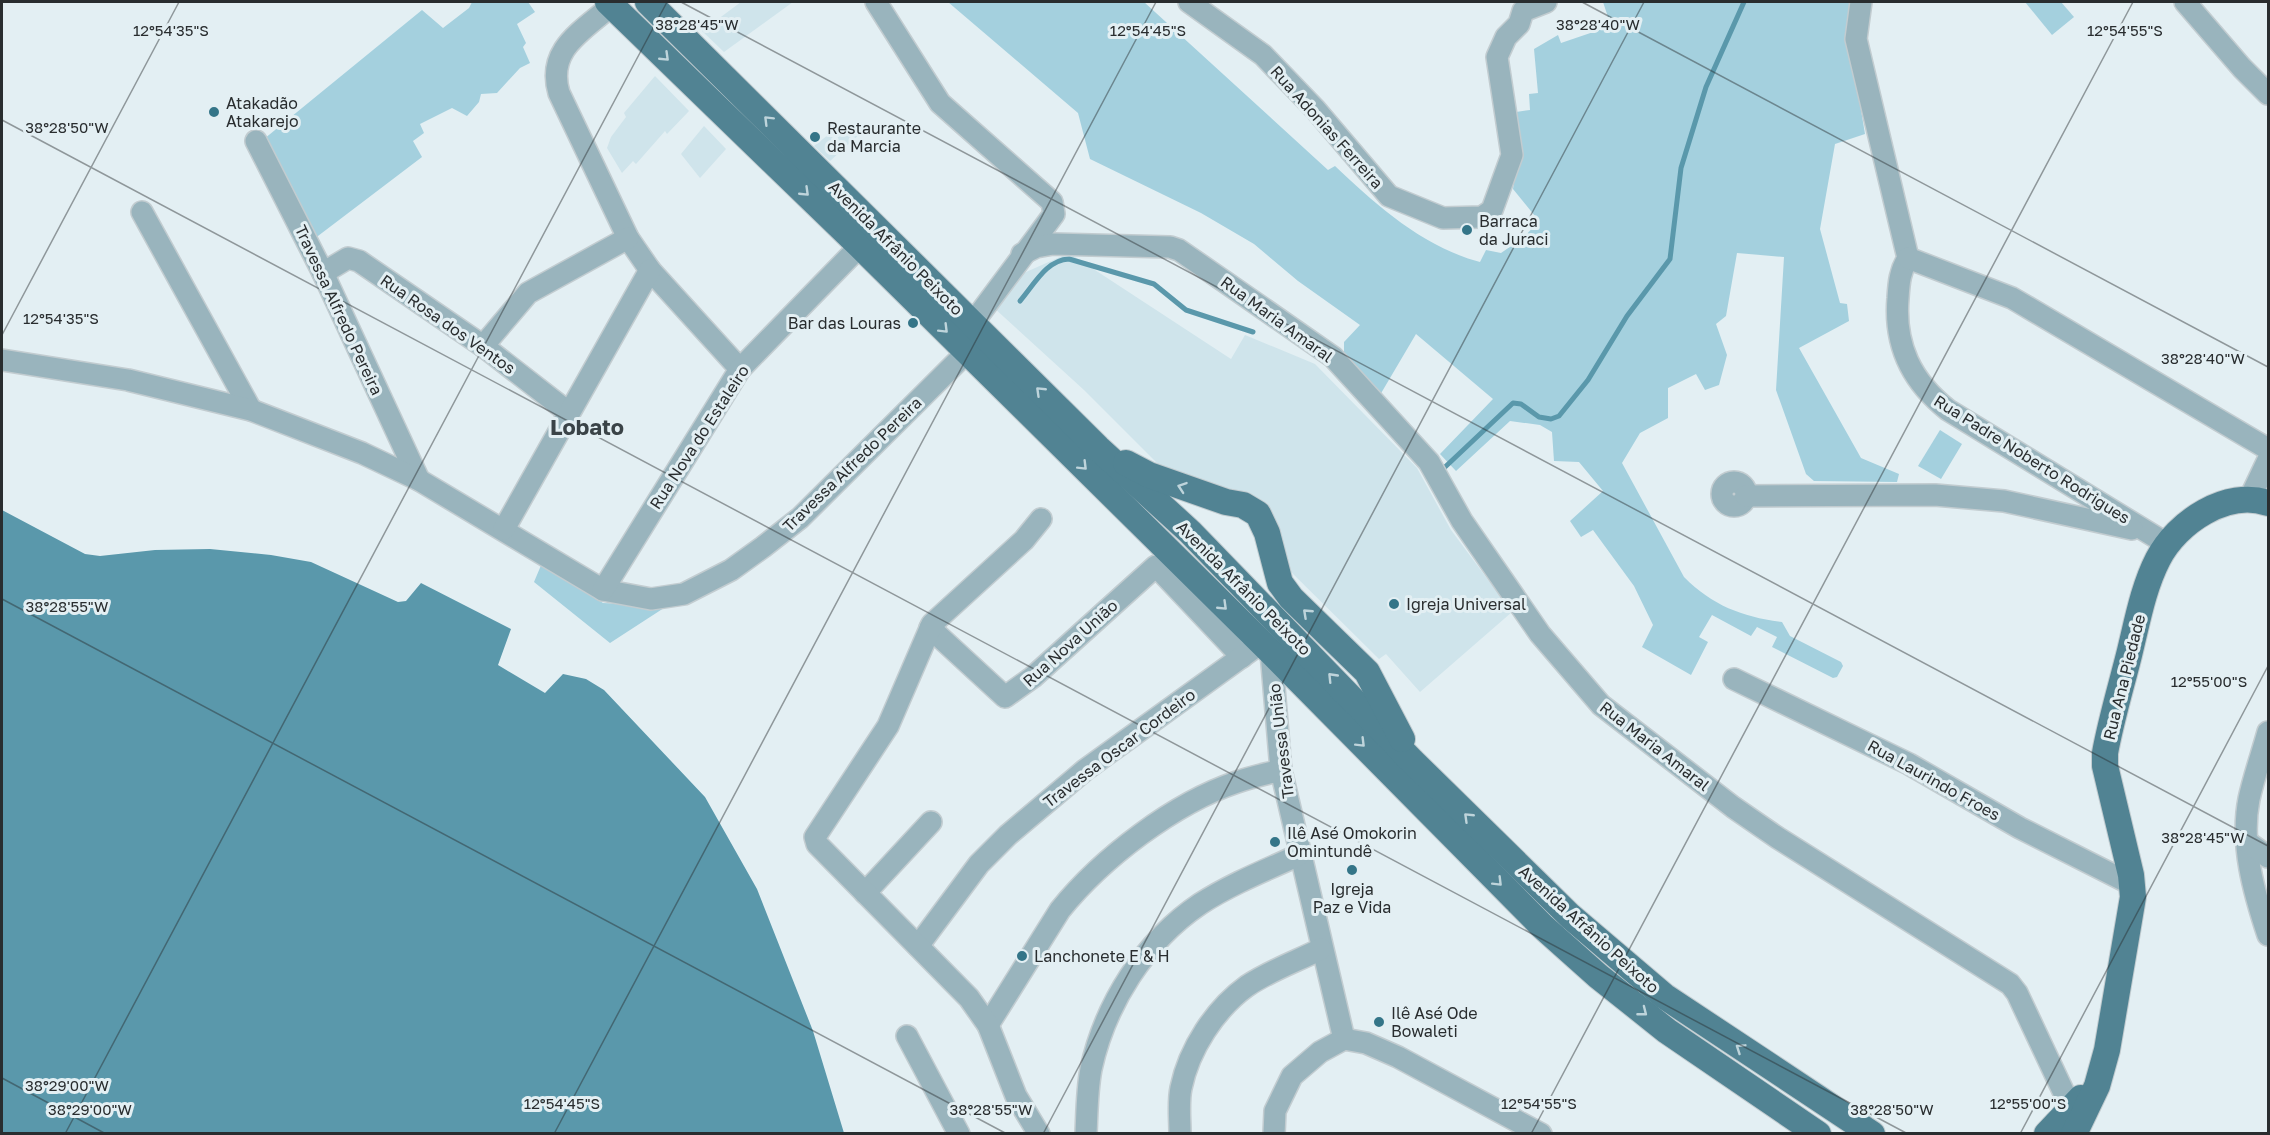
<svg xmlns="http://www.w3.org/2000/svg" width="2270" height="1135" font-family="'Golos Text',sans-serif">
	<rect width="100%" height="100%" fill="#e3eff3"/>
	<g fill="#cfe4eb">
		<polygon points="741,2 793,2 724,52 702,31"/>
		<polygon points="655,76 689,111 667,134 665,131 636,164 633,161 622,173 607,148 611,137 626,117 624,113"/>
		<polygon points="854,123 862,132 830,161 814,146 828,135 836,139"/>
		<polygon points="704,126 726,149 700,178 681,154"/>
		<polygon points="1069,253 1231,359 1245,335 1315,364 1417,468 1451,530 1512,612 1420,692 1386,654 1379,659 1286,567 1279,532 1273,515 1266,508 1229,489 1161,467 1084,390 993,307 1017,276"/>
	</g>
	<g fill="#a4d0de">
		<polygon points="472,2 528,2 535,12 517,24 526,43 523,47 530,63 520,68 497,93 481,94 479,102 467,116 452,108 420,124 424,133 413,141 422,157 314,239 264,139 422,10 443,28 469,8"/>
		<path d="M948,2H1144L1328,170L1335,166C1376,205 1423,247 1480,262L1486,250L1501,253L1523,238L1539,221L1513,189L1520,143L1516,112L1530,110L1529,94L1538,93L1534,49L1558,35L1561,43L1611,26L1603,2H1852L1849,38L1865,134L1835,144L1820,229L1840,303L1847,304L1849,321L1799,348L1861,458L1899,474L1897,482L1814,481L1806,474L1776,390L1784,257L1737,253L1726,316L1716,324L1727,355L1719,385L1705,390L1696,374L1668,388V418L1640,433L1622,463L1684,577C1713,606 1743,617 1782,622L1790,636L1841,662L1843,666L1837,677L1833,678L1772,647L1777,637L1757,627L1751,636L1712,615L1699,637L1708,642L1691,675L1642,647L1653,625L1634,586L1593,530L1581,537L1570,521L1603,491L1579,462L1554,461L1552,432L1540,425L1510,421L1456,471L1440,454L1493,399L1416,334L1380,395L1344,358V342L1360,325L1298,281L1254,244L1201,213L1090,159L1078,113Z"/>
		<polygon points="2025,2 2061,2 2074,17 2052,35"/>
		<polygon points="1940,430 1962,444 1941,479 1918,466"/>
		<polygon points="542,563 603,603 667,606 610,643 534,582"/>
	</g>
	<polygon fill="#5a98ab" points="2,510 85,554 100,556 155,550 210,549 271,555 311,562 398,602 406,601 421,583 511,629 498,665 545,693 563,674 586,679 604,690 705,797 757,889 813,1031 844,1133 2,1133"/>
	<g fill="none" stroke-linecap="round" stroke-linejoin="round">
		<g stroke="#5a98ab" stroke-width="5">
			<path d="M1020,301C1034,285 1046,260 1069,259L1154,284L1186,310L1253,332"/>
			<polyline points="1444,468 1513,403 1521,404 1539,417 1551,419 1559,416 1588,380 1627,316 1670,259 1681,168 1706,87 1744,2"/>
		</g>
		<defs>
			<g id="minor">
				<polyline points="876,2 940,103 1052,202 1054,214 972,324"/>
				<polyline points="1189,2 1263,55 1315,109 1389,196 1443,218 1482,217 1492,210 1512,155 1497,57 1506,37 1519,24 1523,11 1546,2"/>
				<path d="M1861,2L1856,39L1908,258C1900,271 1899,282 1898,298C1894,345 1911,381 1948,410L2167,544"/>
				<polyline points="2185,2 2242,68 2268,94"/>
				<path d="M612,5C583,31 546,49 559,93L628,238L650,270L740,369"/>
				<polyline points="256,141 323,273 419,480"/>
				<polyline points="142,212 251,410"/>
				<polyline points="1022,254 1036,247 1053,244 1170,247 1179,250 1333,357 1429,462 1462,521 1540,634 1601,705 1733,807 1778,838 2010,984 2017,993 2072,1110"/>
				<polyline points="1908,258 2012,298 2268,449"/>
				<polyline points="323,273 348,258 359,261 483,346 568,412"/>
				<polyline points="483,346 528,293 628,238"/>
				<polyline points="2,360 128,380 251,410 362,453 419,480 603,590 651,599 684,594 731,570 763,547 800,518 967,352"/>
				<circle cx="1734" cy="494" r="12"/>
				<polyline points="1746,496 1935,495 2004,501 2132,529"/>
				<polyline points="2249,500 2268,460"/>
				<polyline points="504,529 650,270"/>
				<polyline points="603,590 740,369 860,246"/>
				<polyline points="930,628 1005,697 1033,677 1156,566 1242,657"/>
				<polyline points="1271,652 1281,770 1344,1039"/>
				<polyline points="1734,679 1909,764 2020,828 2133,885"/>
				<path d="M2268,732C2262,754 2254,776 2249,799C2240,844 2254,893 2268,935"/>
				<polyline points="2246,841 2268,857"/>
				<polyline points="865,893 931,822"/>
				<polyline points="918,946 979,864 1008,835 1085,770 1261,643"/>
				<path d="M988,1025L1060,910C1102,858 1174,803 1237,782C1251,777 1266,774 1281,770"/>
				<polyline points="907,1036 959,1134"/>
				<polyline points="1039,1134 1016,1096 988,1025 969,998 817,844 815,837 888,726 932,624 1024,540 1041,519"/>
				<path d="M1086,1134C1087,1112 1087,1090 1091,1069C1105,1004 1145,941 1200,904C1231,884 1266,870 1299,855"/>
				<path d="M1180,1134C1180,1119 1178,1102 1181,1088C1189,1049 1215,1009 1247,986C1269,971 1297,961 1321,949"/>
				<polyline points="1274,1134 1275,1111 1292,1076 1320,1052 1344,1039 1366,1043 1398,1057 1541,1134"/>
			</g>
			<g id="major">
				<polyline points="608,2 860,246 1271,652 1542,926 1598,976 1667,1031 1818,1134"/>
				<polyline points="648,2 1098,448 1190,532 1412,761 1570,916 1664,996 1872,1134"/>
				<polyline points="1126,463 1149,475 1226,502 1243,505 1258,514 1267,533 1280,583 1291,598 1367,672 1402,739"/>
				<polyline points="2047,1134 2081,1098"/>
				<path d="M2074,1134L2097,1086L2107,1050L2133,897L2131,875L2105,766V753C2111,720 2121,687 2129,655C2137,623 2143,588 2158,559C2177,522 2227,489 2268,503"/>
			</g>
		</defs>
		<use href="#minor" stroke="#c2ccd0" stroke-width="24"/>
		<use href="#major" stroke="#c2ccd0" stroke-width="28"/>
		<use href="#minor" stroke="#99b4bd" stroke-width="21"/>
		<use href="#major" stroke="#518393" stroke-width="26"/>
	</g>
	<defs><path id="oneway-chevron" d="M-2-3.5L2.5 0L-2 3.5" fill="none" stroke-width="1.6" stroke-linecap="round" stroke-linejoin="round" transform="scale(1.5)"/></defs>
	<g stroke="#bed4db">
		<use href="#oneway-chevron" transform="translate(665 57) rotate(44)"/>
		<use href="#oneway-chevron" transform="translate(768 120) rotate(-135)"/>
		<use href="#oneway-chevron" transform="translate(805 192) rotate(44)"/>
		<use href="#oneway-chevron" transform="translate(944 329) rotate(45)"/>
		<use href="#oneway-chevron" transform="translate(1040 391) rotate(-136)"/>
		<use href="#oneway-chevron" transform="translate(1083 466) rotate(45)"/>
		<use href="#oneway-chevron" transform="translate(1182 487) rotate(-161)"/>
		<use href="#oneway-chevron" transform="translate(1223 606) rotate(44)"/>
		<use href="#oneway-chevron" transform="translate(1307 613) rotate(-137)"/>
		<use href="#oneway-chevron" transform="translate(1332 677) rotate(-134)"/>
		<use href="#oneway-chevron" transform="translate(1361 743) rotate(45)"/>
		<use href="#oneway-chevron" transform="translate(1468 817) rotate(-136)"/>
		<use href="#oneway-chevron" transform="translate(1498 882) rotate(45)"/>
		<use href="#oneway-chevron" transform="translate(1643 1012) rotate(38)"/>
		<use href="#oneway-chevron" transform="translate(1740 1048) rotate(-146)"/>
	</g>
	<path fill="none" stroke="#292d2f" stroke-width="1.5" stroke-opacity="0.45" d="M681,2L2268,846M1582,2L2268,367M2,120L1908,1134M2,335L179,2M2,599L1007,1134M2,1078L106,1134M65,1134L667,2M554,1134L1156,2M1043,1134L1644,2M1531,1134L2133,2M2020,1134L2268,666"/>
	<g fill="#347588" stroke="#e3eff3" stroke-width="2">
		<circle cx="214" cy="112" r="6"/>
		<circle cx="815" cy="137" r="6"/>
		<circle cx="1467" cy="230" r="6"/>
		<circle cx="913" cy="323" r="6"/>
		<circle cx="1394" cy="604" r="6"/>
		<circle cx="1275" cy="842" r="6"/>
		<circle cx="1352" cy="870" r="6"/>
		<circle cx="1022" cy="956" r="6"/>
		<circle cx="1379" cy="1022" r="6"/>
	</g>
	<g text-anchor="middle" stroke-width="6" stroke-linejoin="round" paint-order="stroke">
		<g font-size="16" fill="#292d2f" stroke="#e3eff3" text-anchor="start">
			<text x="226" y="109">Atakadão<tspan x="226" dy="18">Atakarejo</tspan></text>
			<text x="827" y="134">Restaurante<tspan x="827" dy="18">da Marcia</tspan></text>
			<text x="1479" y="227">Barraca<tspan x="1479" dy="18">da Juraci</tspan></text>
			<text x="901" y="329" text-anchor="end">Bar das Louras</text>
			<text x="1406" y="610">Igreja Universal</text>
			<text x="1287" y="839">Ilê Asé Omokorin<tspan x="1287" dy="18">Omintundê</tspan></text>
			<text x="1352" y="895" text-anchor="middle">Igreja<tspan x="1352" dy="18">Paz e Vida</tspan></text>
			<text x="1034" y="962">Lanchonete E &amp; H</text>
			<text x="1391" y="1019">Ilê Asé Ode<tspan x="1391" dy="18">Bowaleti</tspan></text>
		</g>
		<g font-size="16" fill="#292d2f" stroke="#e3eff3">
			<text transform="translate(1327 127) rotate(48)" y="6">Rua Adonias Ferreira</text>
			<text transform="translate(896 248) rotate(45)" y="6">Avenida Afrânio Peixoto</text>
			<text transform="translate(339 310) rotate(65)" y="6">Travessa Alfredo Pereira</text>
			<text transform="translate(1277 319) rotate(36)" y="6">Rua Maria Amaral</text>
			<text transform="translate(448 324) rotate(35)" y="6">Rua Rosa dos Ventos</text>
			<text transform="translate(699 437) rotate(-57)" y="6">Rua Nova do Estaleiro</text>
			<text transform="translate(2032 459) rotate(32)" y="6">Rua Padre Noberto Rodrigues</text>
			<text transform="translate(852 464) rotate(-44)" y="6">Travessa Alfredo Pereira</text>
			<text transform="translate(1244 588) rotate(45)" y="6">Avenida Afrânio Peixoto</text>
			<text transform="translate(1070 643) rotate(-42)" y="6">Rua Nova União</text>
			<text transform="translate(2124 677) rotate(-76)" y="6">Rua Ana Piedade</text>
			<text transform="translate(1281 741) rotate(-97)" y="6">Travessa União</text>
			<text transform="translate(1655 746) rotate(38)" y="6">Rua Maria Amaral</text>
			<text transform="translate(1119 748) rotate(-37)" y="6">Travessa Oscar Cordeiro</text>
			<text transform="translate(1934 780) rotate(29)" y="6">Rua Laurindo Froes</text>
			<text transform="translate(1589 929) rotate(42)" y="6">Avenida Afrânio Peixoto</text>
		</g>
		<g font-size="22" font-weight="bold" fill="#3a4347" stroke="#e3eff3">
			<text x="587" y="435">Lobato</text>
		</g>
	</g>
	<g font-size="15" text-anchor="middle" fill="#292d2f" stroke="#e3eff3" stroke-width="6" stroke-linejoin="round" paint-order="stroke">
		<text x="1598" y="30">38°28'40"W</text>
		<text x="697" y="30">38°28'45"W</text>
		<text x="171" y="36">12°54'35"S</text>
		<text x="1148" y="36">12°54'45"S</text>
		<text x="2125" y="36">12°54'55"S</text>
		<text x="67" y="133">38°28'50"W</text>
		<text x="61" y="324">12°54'35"S</text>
		<text x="2203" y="364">38°28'40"W</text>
		<text x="67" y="612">38°28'55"W</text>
		<text x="2209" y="687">12°55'00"S</text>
		<text x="2203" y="843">38°28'45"W</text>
		<text x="67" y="1091">38°29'00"W</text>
		<text x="562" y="1109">12°54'45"S</text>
		<text x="1539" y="1109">12°54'55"S</text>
		<text x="2028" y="1109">12°55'00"S</text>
		<text x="90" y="1115">38°29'00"W</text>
		<text x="991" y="1115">38°28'55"W</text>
		<text x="1892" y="1115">38°28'50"W</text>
	</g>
	<rect width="2270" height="1135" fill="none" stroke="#292d2f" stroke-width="6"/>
</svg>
